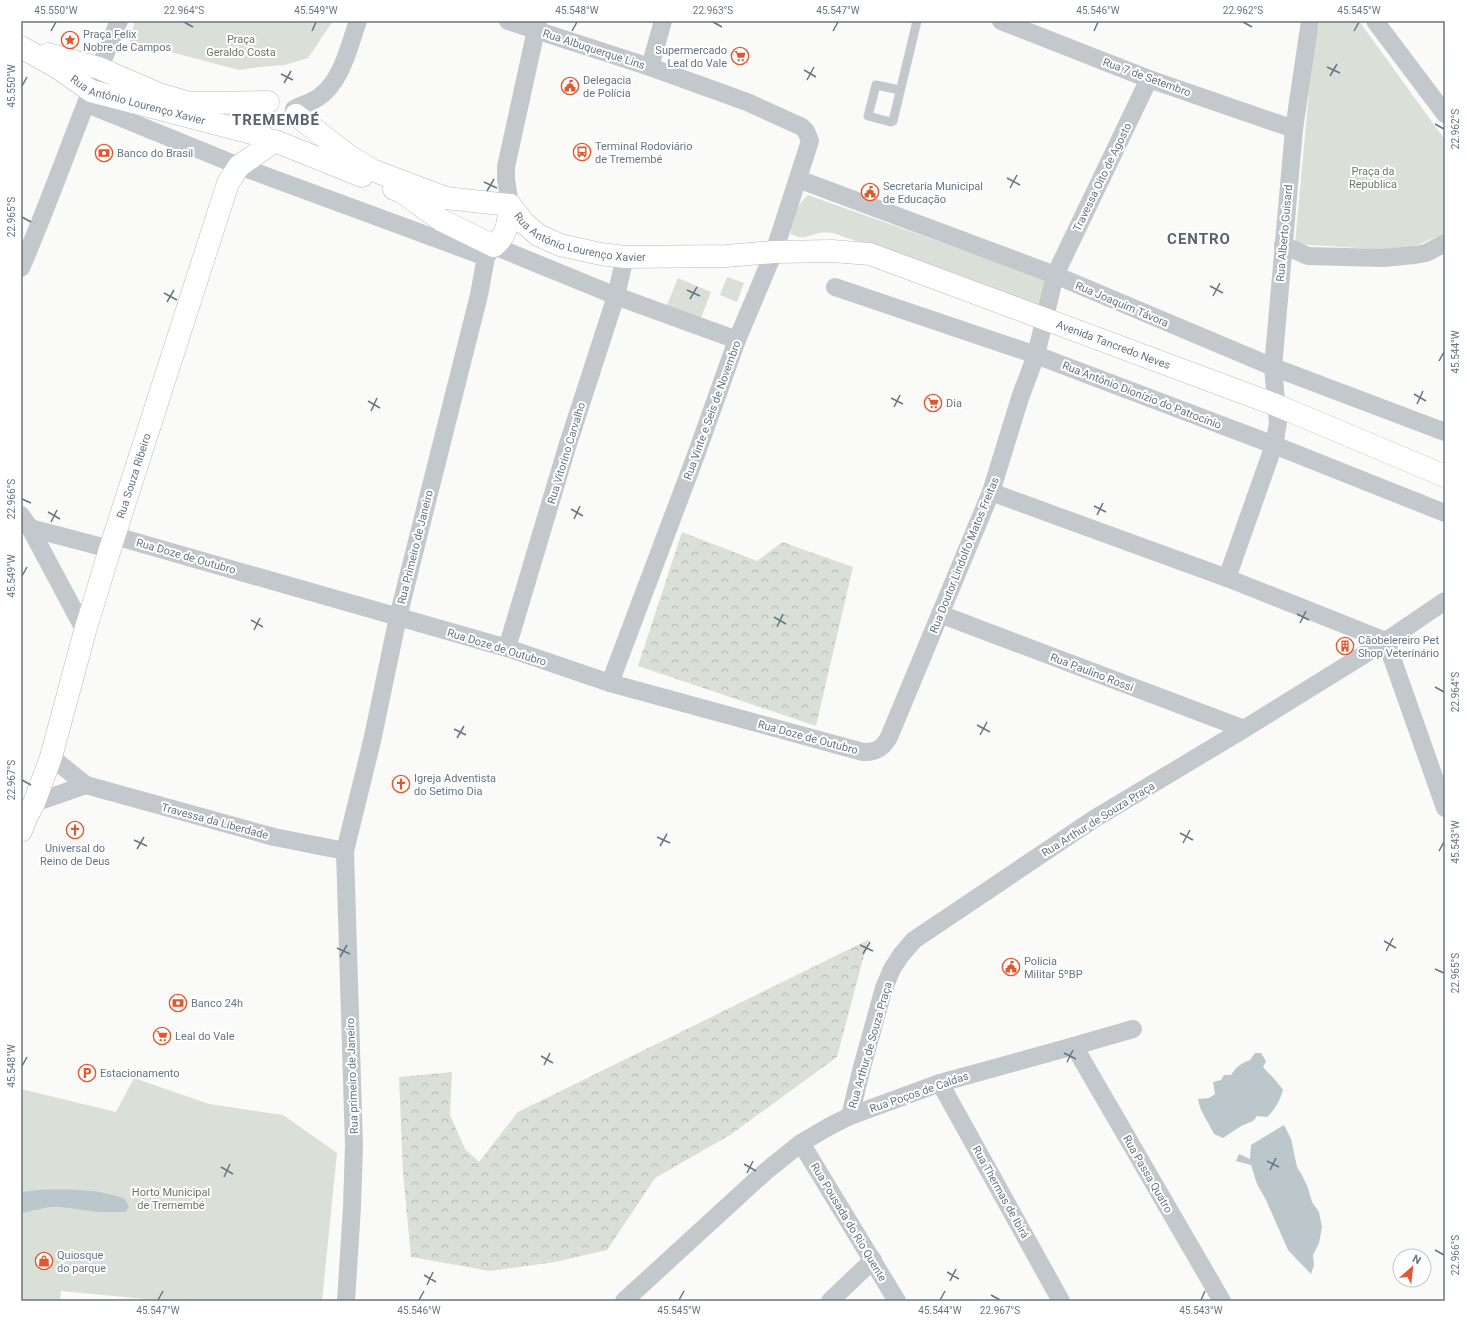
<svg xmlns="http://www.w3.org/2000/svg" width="1466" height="1322" font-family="Roboto,sans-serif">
	<defs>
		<pattern id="forest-crowns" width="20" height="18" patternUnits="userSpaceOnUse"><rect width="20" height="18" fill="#dadfd7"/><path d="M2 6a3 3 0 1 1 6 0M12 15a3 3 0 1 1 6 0" fill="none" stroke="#b4b9b4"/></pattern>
	</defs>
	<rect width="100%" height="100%" fill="#fafaf8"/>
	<g fill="url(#forest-crowns)">
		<polygon points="682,532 757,561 782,542 853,567 816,726 638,666"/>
		<polygon points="868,940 837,1057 730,1135 655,1178 607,1250 555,1262 490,1271 411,1257 403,1173 399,1077 452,1072 450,1115 465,1149 479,1162 518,1112"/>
	</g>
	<g fill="#dadfd7">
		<polygon points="135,21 333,21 308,58 285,65 259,67 239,70 129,41"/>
		<polygon points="1320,21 1359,21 1445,140 1445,233 1404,251 1295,244 1313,48"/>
		<path d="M808,195L1044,279V290L1040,311C975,285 910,257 844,237C837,234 828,231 820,233C808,235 804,241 791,234C789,221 798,203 808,195Z"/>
		<polygon points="727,277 744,283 737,302 720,295"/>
		<polygon points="678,278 711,292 701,318 667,305"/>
		<polygon points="134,1078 209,1104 283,1115 337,1153 322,1301 167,1301 61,1291 60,1301 21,1301 21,1089 116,1112"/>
	</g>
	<g fill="#bbc7cb">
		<path d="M1255,1053H1261L1266,1061L1263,1067C1270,1075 1277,1081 1283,1090C1280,1100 1275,1110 1267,1117L1257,1116L1253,1121L1241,1126L1223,1138L1214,1134C1209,1122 1200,1113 1198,1099L1209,1098L1215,1094L1213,1082L1221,1080L1224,1075H1231C1236,1067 1241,1063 1250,1060Z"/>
		<polygon points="1284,1125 1291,1139 1297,1167 1302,1175 1308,1188 1312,1202 1319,1212 1322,1227 1319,1243 1313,1255 1314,1265 1311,1274 1288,1250 1266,1200 1257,1184 1251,1165 1236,1161 1239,1154 1250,1159 1251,1145"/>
		<path d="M40,1190C68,1189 99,1189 125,1199L129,1207L125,1212H98L61,1207H50L21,1213V1192Z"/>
	</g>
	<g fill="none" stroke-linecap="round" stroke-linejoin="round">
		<defs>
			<g id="primary">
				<path id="s1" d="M21,47L58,68L91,91L263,136"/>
				<polyline points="48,54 99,68 159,94 190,103 268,102"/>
				<path id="s2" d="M296,115L349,156L372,170L446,198L510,205L524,223L538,235L560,245L601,254L625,257L726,256L774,252L832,251L870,254L1276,405L1445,476"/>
				<path d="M394,189L402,192L441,220L494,246C508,234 508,222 510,205"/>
				<path id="s3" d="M21,831L27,816L34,803L51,757L85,631L110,549L228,183L239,166L275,141L362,176"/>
			</g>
		</defs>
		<use href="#primary" stroke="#b5babe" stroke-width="23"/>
		<polyline stroke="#c3c8cc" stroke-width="9" points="900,90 876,85 868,116 891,122 893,121 917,21"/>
		<g stroke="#c3c8cc" stroke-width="18">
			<polyline points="508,21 650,67 747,102 802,127 806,131 810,141 774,252 737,340 696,455 610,683"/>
			<polyline points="1001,21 1149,79 1294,129"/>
			<polyline points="1375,21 1445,114"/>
			<polyline points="650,67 663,21"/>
			<polyline points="87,104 239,166 486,257"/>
			<path d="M294,109C302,105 312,102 319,97C342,81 349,46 358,21"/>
			<polyline points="798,179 1055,275 1273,367 1445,432"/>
			<polyline points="510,205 506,179 506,167 538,21"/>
			<polyline points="1283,245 1308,256 1383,258 1415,255 1426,253 1445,243"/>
			<path d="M21,268C56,187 84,103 119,21"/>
			<polyline points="835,287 1036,355 1274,445 1445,513"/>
			<polyline points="991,492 1227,578 1386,641 1445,808"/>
			<polyline points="21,515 30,528 85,631"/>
			<polyline points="30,528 110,549"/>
			<path d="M115,536L507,648L610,683L863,752C876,753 883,748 889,737L991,492L1020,398L1036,355L1055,275L1149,79"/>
			<polyline points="1227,578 1274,445 1278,423 1273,367 1294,129 1310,21"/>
			<polyline points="940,614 1244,729"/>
			<polyline points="507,648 567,447 616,296 625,257"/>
			<polyline points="51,757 86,785 274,837 345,851"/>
			<polyline points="34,803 86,785"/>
			<polyline points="1074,1046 1222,1301"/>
			<polyline points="940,1083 1061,1301"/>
			<polyline points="850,1116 862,1067 884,988 892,969 901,955 914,940 1094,819 1244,729 1386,641 1445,601"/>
			<polyline points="801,1143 897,1301"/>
			<polyline points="346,1301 352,1207 354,1146 345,851 372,741 398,617 479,295 486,257 494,246 616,296 737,340"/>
			<polyline points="624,1301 765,1172 801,1143 830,1126 850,1116 940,1083 1074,1046 1133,1029"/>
			<polyline points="830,1301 873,1260"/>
		</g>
		<use href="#primary" stroke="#fff" stroke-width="22"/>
	</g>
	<path fill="none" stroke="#657683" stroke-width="1.5" d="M184,22L193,27M713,22L722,27M1243,22L1252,27M51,31L56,22M312,31L316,22M572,31L577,22M833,31L838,22M1094,31L1098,22M1354,31L1359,22M1327,67L1340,73M804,70L816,77M281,74L293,80M1330,76L1337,64M807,80L814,67M284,83L291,71M22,86L27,77M1435,124L1444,129M1007,178L1020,185M484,182L497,188M1010,188L1017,175M487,191L494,179M22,217L31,222M1210,286L1223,293M687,290L700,296M164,293L177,300M1213,296L1220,283M690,299L697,287M167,302L174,290M1439,361L1444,352M1414,394L1426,401M891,398L903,404M368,401L380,408M1417,404L1423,391M894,407L900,395M371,411L377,398M22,499L31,503M1094,506L1106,512M571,509L583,516M48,512L60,519M1097,515L1103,503M574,519L580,506M51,522L57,510M22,576L27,567M1297,614L1309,620M774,617L786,624M251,620L263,627M1300,623L1306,611M777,627L783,614M254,630L260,618M1435,687L1444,692M977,725L990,732M454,729L466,735M980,735L987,722M457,738L464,726M22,780L31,785M1180,833L1193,840M657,837L670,843M134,840L147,846M1183,843L1190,830M660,846L667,834M137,849L144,837M1439,851L1444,842M1384,941L1396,948M860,945L873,951M337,948L350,954M1386,951L1393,938M863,954L870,942M340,957L347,945M1435,969L1444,973M1064,1053L1076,1059M541,1056L553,1063M1067,1062L1073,1050M544,1065L550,1053M22,1066L27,1057M1267,1161L1279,1167M744,1164L756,1171M221,1167L233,1174M1270,1170L1276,1158M747,1173L753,1161M224,1177L230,1164M1435,1250L1444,1255M947,1272L959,1279M424,1275L436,1282M950,1281L956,1269M427,1285L433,1272M991,1295L1000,1300M158,1300L163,1291M419,1300L424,1291M679,1300L684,1291M940,1300L945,1291M1201,1300L1205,1291"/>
	<defs>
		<symbol id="sight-ring" viewBox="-11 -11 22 22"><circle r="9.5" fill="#fff" stroke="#e4572e" stroke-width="1.5"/><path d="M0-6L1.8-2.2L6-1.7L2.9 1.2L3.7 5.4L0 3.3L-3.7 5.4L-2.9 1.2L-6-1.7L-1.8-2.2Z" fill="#e4572e"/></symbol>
		<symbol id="supermarket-ring" viewBox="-11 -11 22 22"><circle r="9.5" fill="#fff" stroke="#e4572e" stroke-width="1.5"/><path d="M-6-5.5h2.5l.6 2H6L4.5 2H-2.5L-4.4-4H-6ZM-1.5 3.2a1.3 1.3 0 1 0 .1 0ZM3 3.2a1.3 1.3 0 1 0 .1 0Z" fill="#e4572e"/></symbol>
		<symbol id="civic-ring" viewBox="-11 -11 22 22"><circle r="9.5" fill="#fff" stroke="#e4572e" stroke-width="1.5"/><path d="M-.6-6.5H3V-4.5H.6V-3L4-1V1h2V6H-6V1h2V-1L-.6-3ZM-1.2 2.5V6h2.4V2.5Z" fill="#e4572e"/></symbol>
		<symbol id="bus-ring" viewBox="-11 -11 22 22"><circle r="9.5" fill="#fff" stroke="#e4572e" stroke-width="1.5"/><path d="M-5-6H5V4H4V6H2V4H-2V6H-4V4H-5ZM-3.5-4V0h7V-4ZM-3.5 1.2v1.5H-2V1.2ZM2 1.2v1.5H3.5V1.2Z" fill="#e4572e"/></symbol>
		<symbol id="bank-ring" viewBox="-11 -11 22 22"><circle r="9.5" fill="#fff" stroke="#e4572e" stroke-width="1.5"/><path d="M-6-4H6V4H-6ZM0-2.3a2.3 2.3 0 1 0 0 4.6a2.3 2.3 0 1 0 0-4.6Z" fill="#e4572e"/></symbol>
		<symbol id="building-ring" viewBox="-11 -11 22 22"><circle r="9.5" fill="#fff" stroke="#e4572e" stroke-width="1.5"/><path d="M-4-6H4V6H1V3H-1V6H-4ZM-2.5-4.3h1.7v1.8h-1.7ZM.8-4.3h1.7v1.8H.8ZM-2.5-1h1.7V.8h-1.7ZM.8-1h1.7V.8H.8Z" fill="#e4572e"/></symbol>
		<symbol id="church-ring" viewBox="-11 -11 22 22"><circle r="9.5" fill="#fff" stroke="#e4572e" stroke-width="1.5"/><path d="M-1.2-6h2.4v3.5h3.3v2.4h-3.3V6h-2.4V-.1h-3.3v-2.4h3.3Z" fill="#e4572e"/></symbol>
		<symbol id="parking-ring" viewBox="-11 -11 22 22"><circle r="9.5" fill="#fff" stroke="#e4572e" stroke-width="1.5"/><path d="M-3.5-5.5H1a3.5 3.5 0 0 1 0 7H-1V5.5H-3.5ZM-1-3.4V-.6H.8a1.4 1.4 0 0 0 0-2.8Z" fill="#e4572e"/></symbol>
		<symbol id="shop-ring" viewBox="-11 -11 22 22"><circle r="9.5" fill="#fff" stroke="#e4572e" stroke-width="1.5"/><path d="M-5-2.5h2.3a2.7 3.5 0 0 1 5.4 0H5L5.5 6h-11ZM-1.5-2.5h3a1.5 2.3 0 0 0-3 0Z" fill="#e4572e"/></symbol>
	</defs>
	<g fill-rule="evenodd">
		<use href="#sight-ring" x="60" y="30" width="20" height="20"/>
		<use href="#supermarket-ring" x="730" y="46" width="20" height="20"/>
		<use href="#civic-ring" x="560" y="76" width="20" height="20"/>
		<use href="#bus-ring" x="572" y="142" width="20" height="20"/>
		<use href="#bank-ring" x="94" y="143" width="20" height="20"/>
		<use href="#civic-ring" x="860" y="182" width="20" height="20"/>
		<use href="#supermarket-ring" x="923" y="393" width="20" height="20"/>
		<use href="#building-ring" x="1335" y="636" width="20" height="20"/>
		<use href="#church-ring" x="391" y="774" width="20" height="20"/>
		<use href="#church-ring" x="65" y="820" width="20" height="20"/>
		<use href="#civic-ring" x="1001" y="957" width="20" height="20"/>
		<use href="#bank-ring" x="168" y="993" width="20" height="20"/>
		<use href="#supermarket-ring" x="152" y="1026" width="20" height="20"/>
		<use href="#parking-ring" x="77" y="1063" width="20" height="20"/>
		<use href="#shop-ring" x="34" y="1251" width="20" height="20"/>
	</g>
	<g text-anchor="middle" stroke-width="4" stroke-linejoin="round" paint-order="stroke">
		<g font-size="11" fill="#657683" stroke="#fff" text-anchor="start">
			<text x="83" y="38">Praça Felix<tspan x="83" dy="13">Nobre de Campos</tspan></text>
			<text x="727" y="54" text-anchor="end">Supermercado<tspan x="727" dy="13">Leal do Vale</tspan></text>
			<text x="583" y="84">Delegacia<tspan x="583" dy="13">de Polícia</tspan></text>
			<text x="595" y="150">Terminal Rodoviário<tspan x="595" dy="13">de Tremembé</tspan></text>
			<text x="117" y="157">Banco do Brasil</text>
			<text x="883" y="190">Secretaria Municipal<tspan x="883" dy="13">de Educação</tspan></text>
			<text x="946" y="407">Dia</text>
			<text x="1358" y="644">Cãobelereiro Pet<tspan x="1358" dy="13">Shop Veterinário</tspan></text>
			<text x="414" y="782">Igreja Adventista<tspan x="414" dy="13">do Setimo Dia</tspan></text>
			<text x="75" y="852" text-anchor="middle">Universal do<tspan x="75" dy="13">Reino de Deus</tspan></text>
			<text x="1024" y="965">Policia<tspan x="1024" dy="13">Militar 5ºBP</tspan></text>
			<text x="191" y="1007">Banco 24h</text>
			<text x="175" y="1040">Leal do Vale</text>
			<text x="100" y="1077">Estacionamento</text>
			<text x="57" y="1259">Quiosque<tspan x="57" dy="13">do parque</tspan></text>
		</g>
		<g font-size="11" fill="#687a64" stroke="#fff">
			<text x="241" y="43">Praça<tspan x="241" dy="13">Geraldo Costa</tspan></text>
			<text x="1373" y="175">Praça da<tspan x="1373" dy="13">Republica</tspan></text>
			<text x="171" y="1196">Horto Municipal<tspan x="171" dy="13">de Tremembé</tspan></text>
		</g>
		<g font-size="11" fill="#657683" stroke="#fff">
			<text transform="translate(594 49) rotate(18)" y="4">Rua Albuquerque Lins</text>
			<text transform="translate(1147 77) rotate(20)" y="4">Rua 7 de Setembro</text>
			<text dy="4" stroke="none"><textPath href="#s1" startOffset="130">Rua Antônio Lourenço Xavier</textPath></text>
			<text transform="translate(1102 177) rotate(-64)" y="4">Travessa Oito de Agosto</text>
			<text dy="4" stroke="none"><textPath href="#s2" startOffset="319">Rua Antônio Lourenço Xavier</textPath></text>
			<text transform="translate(1284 233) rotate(-85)" y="4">Rua Alberto Guisard</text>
			<text transform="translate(1122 304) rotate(23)" y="4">Rua Joaquim Távora</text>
			<text dy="4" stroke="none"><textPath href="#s2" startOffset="874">Avenida Tancredo Neves</textPath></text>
			<text transform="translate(1142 395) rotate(21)" y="4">Rua Antônio Dionízio do Patrocínio</text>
			<text transform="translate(712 410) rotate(-70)" y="4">Rua Vinte e Seis de Novembro</text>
			<text transform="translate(566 453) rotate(-73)" y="4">Rua Vitorino Carvalho</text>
			<text dy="4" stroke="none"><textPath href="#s3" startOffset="373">Rua Souza Ribeiro</textPath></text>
			<text transform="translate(415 547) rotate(-76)" y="4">Rua Primeiro de Janeiro</text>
			<text transform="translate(964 555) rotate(-68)" y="4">Rua Doutor Lindolfo Matos Freitas</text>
			<text transform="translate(186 556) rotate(16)" y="4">Rua Doze de Outubro</text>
			<text transform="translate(497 647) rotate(17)" y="4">Rua Doze de Outubro</text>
			<text transform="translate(1092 672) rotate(21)" y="4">Rua Paulino Rossi</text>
			<text transform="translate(808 737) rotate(15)" y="4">Rua Doze de Outubro</text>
			<text transform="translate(1098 819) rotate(-32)" y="4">Rua Arthur de Souza Praça</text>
			<text transform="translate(215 821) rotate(15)" y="4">Travessa da Liberdade</text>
			<text transform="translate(870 1045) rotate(-74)" y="4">Rua Arthur de Souza Praça</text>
			<text transform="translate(352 1076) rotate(-92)" y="4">Rua primeiro de Janeiro</text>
			<text transform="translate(919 1092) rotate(-19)" y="4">Rua Poços de Caldas</text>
			<text transform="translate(1148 1174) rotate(60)" y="4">Rua Passa Quatro</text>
			<text transform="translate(1001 1192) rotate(61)" y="4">Rua Thermas de Ibirá</text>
			<text transform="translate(849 1222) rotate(59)" y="4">Rua Pousada do Rio Quente</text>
		</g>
		<g font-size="15" font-weight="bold" letter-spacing="1" fill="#57646e" stroke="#fff">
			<text x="276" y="125">TREMEMBÉ</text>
			<text x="1199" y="244">CENTRO</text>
		</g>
	</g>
	<rect width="1466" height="1322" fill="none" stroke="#ffffff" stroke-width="44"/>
	<g transform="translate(1412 1268) rotate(28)"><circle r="19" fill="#ffffff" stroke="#c1c8cd"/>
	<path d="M0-3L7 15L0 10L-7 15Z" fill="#e4572e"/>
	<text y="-6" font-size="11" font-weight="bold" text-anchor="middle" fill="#657683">N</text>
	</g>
	<rect x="22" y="22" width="1422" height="1278" fill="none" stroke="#657683" stroke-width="1.5"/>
	<g font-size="10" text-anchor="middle" fill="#657683">
		<text x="56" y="14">45.550°W</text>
		<text x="184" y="14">22.964°S</text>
		<text x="316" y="14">45.549°W</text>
		<text x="577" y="14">45.548°W</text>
		<text x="713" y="14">22.963°S</text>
		<text x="838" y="14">45.547°W</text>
		<text x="1098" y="14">45.546°W</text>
		<text x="1243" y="14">22.962°S</text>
		<text x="1359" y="14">45.545°W</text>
		<text transform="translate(11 86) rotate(-90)" y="4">45.550°W</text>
		<text transform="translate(1455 129) rotate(-90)" y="4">22.962°S</text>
		<text transform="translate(11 217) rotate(-90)" y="4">22.965°S</text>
		<text transform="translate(1455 352) rotate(-90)" y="4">45.544°W</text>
		<text transform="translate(11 499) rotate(-90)" y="4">22.966°S</text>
		<text transform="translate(11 576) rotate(-90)" y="4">45.549°W</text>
		<text transform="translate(1455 692) rotate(-90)" y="4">22.964°S</text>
		<text transform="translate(11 780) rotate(-90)" y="4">22.967°S</text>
		<text transform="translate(1455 842) rotate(-90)" y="4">45.543°W</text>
		<text transform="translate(1455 973) rotate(-90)" y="4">22.965°S</text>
		<text transform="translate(11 1066) rotate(-90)" y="4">45.548°W</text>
		<text transform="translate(1455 1255) rotate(-90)" y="4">22.966°S</text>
		<text x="158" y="1314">45.547°W</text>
		<text x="419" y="1314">45.546°W</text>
		<text x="679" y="1314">45.545°W</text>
		<text x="940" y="1314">45.544°W</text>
		<text x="1000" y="1314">22.967°S</text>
		<text x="1201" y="1314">45.543°W</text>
	</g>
</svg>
